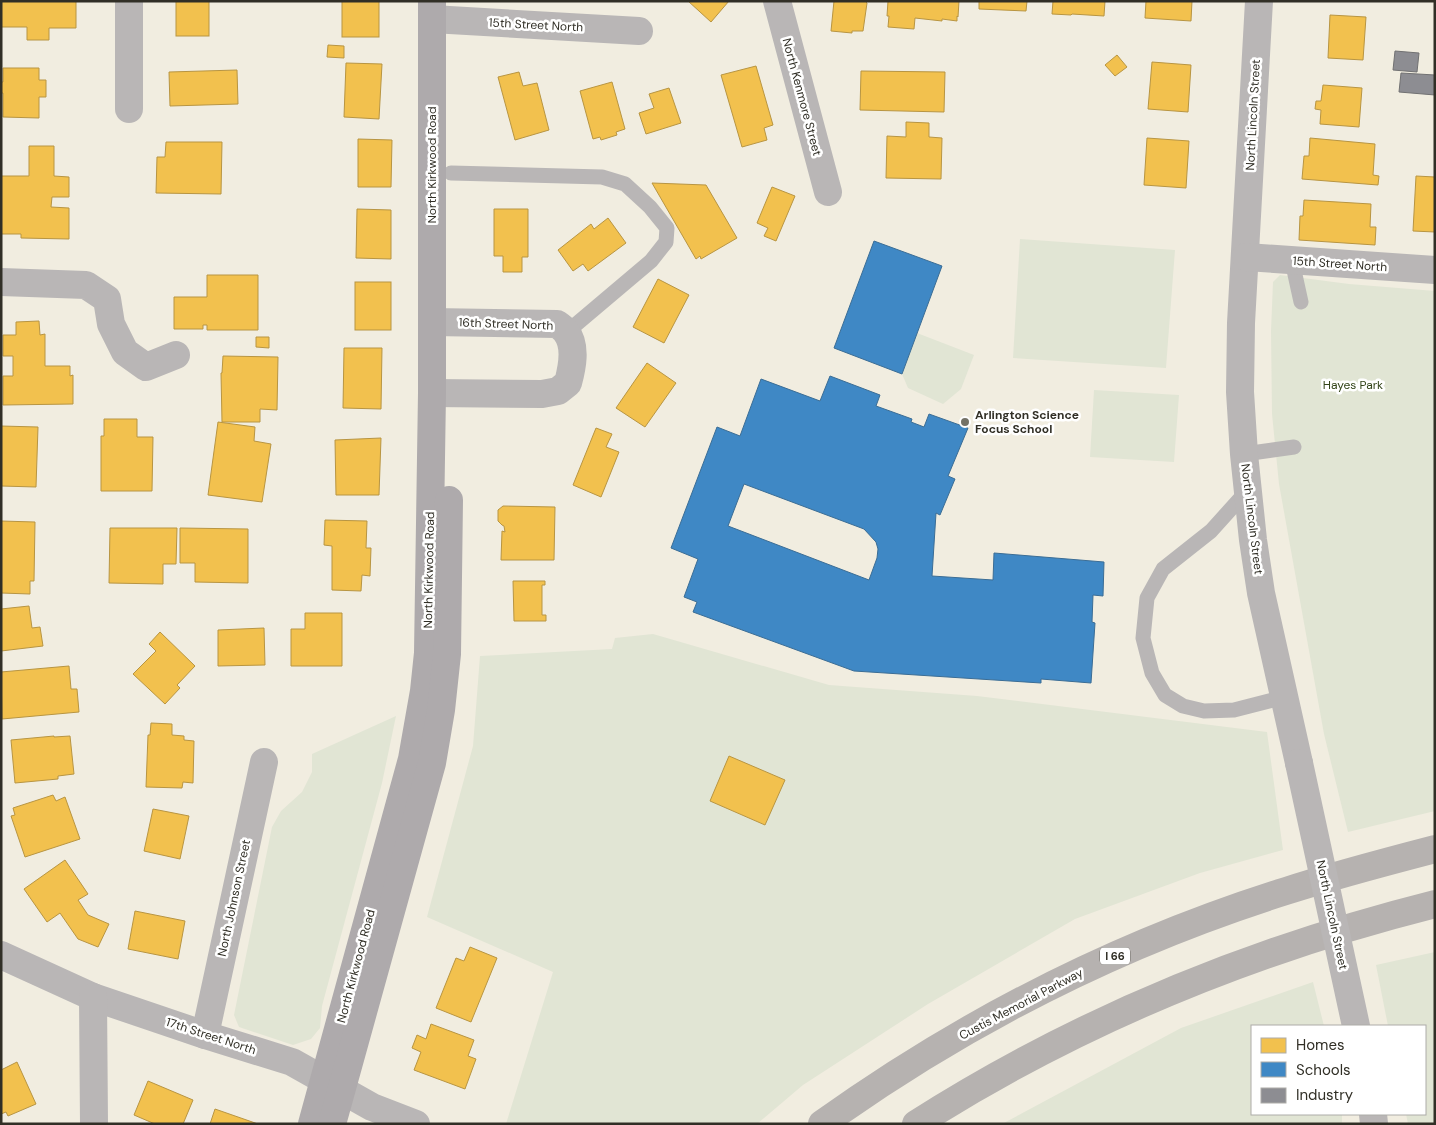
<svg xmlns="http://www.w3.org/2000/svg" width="1436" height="1125" font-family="'DM Sans',sans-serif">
	<rect width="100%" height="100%" fill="#f1ede0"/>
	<g fill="#e1e5d4">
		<polygon points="1020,239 1175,250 1166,368 1013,358"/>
		<polygon points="1280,275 1349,284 1435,291 1435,811 1348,832 1324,734 1279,484 1272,414 1271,331 1273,282"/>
		<polygon points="917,333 974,355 961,389 943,404 908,388 902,374"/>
		<polygon points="1094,390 1179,395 1174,462 1090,457"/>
		<polygon points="653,634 829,685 977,696 1267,732 1283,850 1200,873 1075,919 928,1004 803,1085 757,1124 506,1124 553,972 427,917 473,746 480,656 612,649 615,638"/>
		<polygon points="396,716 382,783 322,1006 320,1028 311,1039 293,1045 239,1027 234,1015 272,827 281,811 302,792 312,772 312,754"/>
		<polygon points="1435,952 1435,1124 1408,1124 1406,1114 1425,1114 1425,1026 1388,1026 1376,965"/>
		<polygon points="1313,982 1324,1026 1252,1026 1252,1114 1342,1114 1342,1124 1002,1124 1181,1028"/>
	</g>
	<g fill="#f2c14e" stroke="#b89542">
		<polygon points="1,1 76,1 76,28 49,28 49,40 27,40 27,27 1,27"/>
		<rect x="176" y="1" width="33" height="35"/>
		<rect x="342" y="1" width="37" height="36"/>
		<polygon points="688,1 729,1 711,22"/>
		<polygon points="834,1 865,1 867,3 863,31 852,31 852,33 831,31"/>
		<polygon points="888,1 959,1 958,17 957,16 957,21 942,19 942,21 915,18 914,29 888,27 889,16 887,16"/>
		<polygon points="979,1 1027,1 1026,11 979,9"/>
		<polygon points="1053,1 1105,1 1104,16 1072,14 1071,15 1052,14"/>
		<polygon points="1146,1 1192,1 1191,21 1145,18"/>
		<polygon points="1330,15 1366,17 1363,60 1328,58"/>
		<polygon points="328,45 344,46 344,58 327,57"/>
		<polygon points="1117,55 1127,67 1115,76 1105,65"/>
		<polygon points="1152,62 1191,65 1188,112 1148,109"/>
		<polygon points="346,63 382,64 379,119 344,117"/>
		<polygon points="756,66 773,125 764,128 767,140 742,147 721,75"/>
		<polygon points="3,68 39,68 39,80 46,80 46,97 39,97 39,118 3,117 3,93 1,93 1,82 3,82"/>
		<polygon points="237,70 238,104 170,106 169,72"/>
		<polygon points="861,71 945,72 944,112 860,110"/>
		<polygon points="519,72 523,86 537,83 549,130 515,140 498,77"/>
		<polygon points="612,82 625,129 616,132 617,135 601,140 600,137 593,139 580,91"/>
		<polygon points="1323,85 1362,88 1359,127 1320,124 1321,110 1315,109 1316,101 1321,101"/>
		<polygon points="669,88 681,123 646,134 639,113 654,108 649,94"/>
		<polygon points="906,122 929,123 929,137 942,138 941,179 886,178 887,136 906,137"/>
		<polygon points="1147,138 1189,141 1186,188 1144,185"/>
		<polygon points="1310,138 1375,144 1373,175 1379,176 1378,185 1302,179 1304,156 1309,156"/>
		<polygon points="358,139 392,140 391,187 358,187"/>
		<polygon points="166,142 222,142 221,194 156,193 157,157 165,157"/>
		<polygon points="29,146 54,146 54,176 69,177 69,197 52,197 51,207 69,208 69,239 21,238 21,234 1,234 1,176 29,176"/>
		<polygon points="1416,176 1435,177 1435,232 1413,231"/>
		<polygon points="652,183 706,185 737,238 701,259 700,256 696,259"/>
		<polygon points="772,187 795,196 776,241 764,236 768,228 757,223"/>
		<polygon points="1304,200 1371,204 1370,227 1376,227 1375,245 1299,240 1300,216 1303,216"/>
		<polygon points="357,209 391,210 391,259 356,258"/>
		<polygon points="494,209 528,209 528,257 522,257 522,272 503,272 503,256 494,256"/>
		<polygon points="608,218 626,243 588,271 583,264 573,271 558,250 591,224 594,229"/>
		<polygon points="207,275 258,275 258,330 207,330 207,325 203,325 203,329 174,329 174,297 207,297"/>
		<polygon points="658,279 689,295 664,343 633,327"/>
		<rect x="355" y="282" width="36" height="48"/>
		<polygon points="39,321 40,335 45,334 45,366 70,366 70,376 73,375 73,404 3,405 3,376 13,376 13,356 3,356 3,335 16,335 16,322"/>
		<polygon points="256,337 269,337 269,348 256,347"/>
		<polygon points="344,348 382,348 381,409 343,408"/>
		<polygon points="223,356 278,357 277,410 260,409 260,422 222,422 221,373 222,373"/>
		<polygon points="647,363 676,383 645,427 616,408"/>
		<polygon points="104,419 137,419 137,437 153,437 152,491 101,491 101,436 104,436"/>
		<polygon points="218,422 255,427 254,441 271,444 262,502 208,495"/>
		<polygon points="1,426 38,427 36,487 1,486"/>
		<polygon points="596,428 612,434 606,447 619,452 601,497 573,485"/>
		<polygon points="381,438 379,495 336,495 335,440"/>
		<polygon points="503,506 555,507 554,560 501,560 502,531 505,532 504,526 502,525 498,521 498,510"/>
		<polygon points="325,520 367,521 366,548 371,548 370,576 362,575 361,591 332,590 332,546 324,545"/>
		<polygon points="1,521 35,522 34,581 30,581 30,594 1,593"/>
		<polygon points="110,528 177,528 176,564 163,564 163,584 109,583"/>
		<polygon points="180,528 248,529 248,583 195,582 195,563 180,563"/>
		<polygon points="513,581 545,581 545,585 542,585 542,615 546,615 546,621 514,621"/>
		<polygon points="29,606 32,628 40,627 43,646 1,651 1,609"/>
		<polygon points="305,613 342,613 342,666 291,666 291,629 305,629"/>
		<polygon points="264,628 265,665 218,666 218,630"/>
		<polygon points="160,632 195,666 177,685 180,688 165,704 133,674 156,651 149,644"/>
		<polygon points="69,666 71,689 77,689 79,712 2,719 1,672"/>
		<polygon points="151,723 172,724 172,735 184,736 184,740 194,741 193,783 183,782 182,788 146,787 148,735 150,735"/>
		<polygon points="54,736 54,737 70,736 74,774 58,776 58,779 15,783 11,740"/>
		<polygon points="729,756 785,780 765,825 710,801"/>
		<polygon points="53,795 56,801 65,797 80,839 25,857 11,816 15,815 13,808"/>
		<polygon points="153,809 189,816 180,859 144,851"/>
		<polygon points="65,860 88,894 78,900 88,915 109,924 98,947 78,939 60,913 47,922 24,889"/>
		<polygon points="135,911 185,921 178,959 128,949"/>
		<polygon points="470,947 497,958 471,1022 436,1008 456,958 464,961"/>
		<polygon points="431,1024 474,1040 468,1056 476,1059 465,1089 414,1070 421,1052 412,1048 417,1035 426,1039"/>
		<polygon points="17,1062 36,1104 8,1116 6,1112 1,1114 1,1070"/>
		<polygon points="148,1081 193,1100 183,1124 155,1124 134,1115"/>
		<polygon points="215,1109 258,1124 210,1124"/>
	</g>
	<g fill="#3f88c5" stroke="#3b6d95" fill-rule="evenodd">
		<polygon points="874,241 942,266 902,374 834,348"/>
		<path d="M830,376L880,395L876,406L912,419L911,422L924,427L929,414L968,428L948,476L955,479L940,515L936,513L932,576L993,580L994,553L1104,562L1103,596L1093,595L1092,622L1095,623L1091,683L1041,679V683L854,671L693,612L697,602L684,597L698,559L671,548L717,427L740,436L761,379L820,401ZM744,484L864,529L876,542L878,549L877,558L869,580L728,526Z"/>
	</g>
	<g fill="#8d8d92" stroke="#717172">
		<polygon points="1395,51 1419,53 1417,72 1393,70"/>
		<polygon points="1401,73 1435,75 1435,95 1399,92"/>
	</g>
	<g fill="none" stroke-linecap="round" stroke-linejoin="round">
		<g stroke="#b9b6b6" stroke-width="15">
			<polyline points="451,173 602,177 625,184 650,207 667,228 666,242 651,261 567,332"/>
			<polyline points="1292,261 1301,302"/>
			<polyline points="1244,454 1294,447"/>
			<polyline points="1247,491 1211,531 1163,569 1147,598 1143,638 1152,673 1165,695 1183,706 1204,711 1234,710 1285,697"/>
		</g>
		<g stroke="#b9b6b6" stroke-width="28">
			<polyline points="777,1 828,192"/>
			<polyline points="1259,1 1241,323 1240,392 1244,454 1253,540 1261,593 1299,763"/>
			<polyline points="432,19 639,31"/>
			<polyline points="129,109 129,1"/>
			<polyline points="1246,257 1435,270"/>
			<polyline points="1,282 86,285 107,299 111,324 125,352 146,367 176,355"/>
			<path d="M432,322L557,324C560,326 564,329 566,332C577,346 572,368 568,383L558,391L542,394L432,393"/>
			<polyline points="1,955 93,997 205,1035 292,1062 372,1107 416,1124"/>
			<polyline points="93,997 94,1124"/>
			<polyline points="205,1035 264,762"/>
			<polyline points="1373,1114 1374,1124"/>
		</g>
		<g stroke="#aeaaac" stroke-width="28">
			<polyline points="312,1124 412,759 424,691 428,653 432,393 432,1"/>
			<polyline points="332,1124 432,763 441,710 447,654 449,500"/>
		</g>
		<g stroke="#b6b2b0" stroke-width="28">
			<path d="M822,1124C963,1023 1120,943 1286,891C1335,875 1385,862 1435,849"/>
			<path d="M916,1124C1076,1022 1252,950 1435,904"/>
		</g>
		<polyline stroke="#b9b6b6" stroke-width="28" points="1299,763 1356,1026"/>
	</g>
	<circle fill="#747267" stroke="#fff" stroke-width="2" cx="965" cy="422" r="5"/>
	<g text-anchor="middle" stroke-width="5" stroke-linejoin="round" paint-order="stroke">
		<rect fill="#fff" stroke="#6f6d67" stroke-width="1" x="1100" y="947.5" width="30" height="17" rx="4"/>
		<g font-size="11" font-weight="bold" fill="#312f26">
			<text x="1115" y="960">I 66</text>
		</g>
		<g font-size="12" fill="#312f26" stroke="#fff">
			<text transform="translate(536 25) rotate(3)" y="4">15th Street North</text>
			<text transform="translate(802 97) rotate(75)" y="4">North Kenmore Street</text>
			<text transform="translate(1253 115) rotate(-87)" y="4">North Lincoln Street</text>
			<text transform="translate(432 165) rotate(-90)" y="4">North Kirkwood Road</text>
			<text transform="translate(1340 264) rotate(4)" y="4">15th Street North</text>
			<text transform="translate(506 324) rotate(2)" y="4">16th Street North</text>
			<text transform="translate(1252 519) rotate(83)" y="4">North Lincoln Street</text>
			<text transform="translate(429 570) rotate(-89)" y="4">North Kirkwood Road</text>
			<text transform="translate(234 898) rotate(-78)" y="4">North Johnson Street</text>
			<text transform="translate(1332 915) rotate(78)" y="4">North Lincoln Street</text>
			<text transform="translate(356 966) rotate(-75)" y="4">North Kirkwood Road</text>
			<text transform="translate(1021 1004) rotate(-28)" y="4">Custis Memorial Parkway</text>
			<text transform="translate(211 1036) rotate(18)" y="4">17th Street North</text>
		</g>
		<g font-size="12" fill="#324418" stroke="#fff">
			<text x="1353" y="389">Hayes Park</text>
		</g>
		<g font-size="12" font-weight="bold" fill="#312f26" stroke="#fff" text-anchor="start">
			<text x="975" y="419">Arlington Science<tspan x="975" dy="14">Focus School</tspan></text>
		</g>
	</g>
	<rect width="1436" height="1125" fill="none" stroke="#312f26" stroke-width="5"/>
	<rect x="1251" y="1025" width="175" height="90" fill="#ffffff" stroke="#adaca8"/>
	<rect x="1261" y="1038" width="25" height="15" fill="#f2c14e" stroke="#adaca8"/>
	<text x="1296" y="1050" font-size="15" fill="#312f26">Homes</text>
	<rect x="1261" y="1062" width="25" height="15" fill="#3f88c5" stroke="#adaca8"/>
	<text x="1296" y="1075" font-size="15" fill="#312f26">Schools</text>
	<rect x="1261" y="1088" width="25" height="15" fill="#8d8d92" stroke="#adaca8"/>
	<text x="1296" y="1100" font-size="15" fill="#312f26">Industry</text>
</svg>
